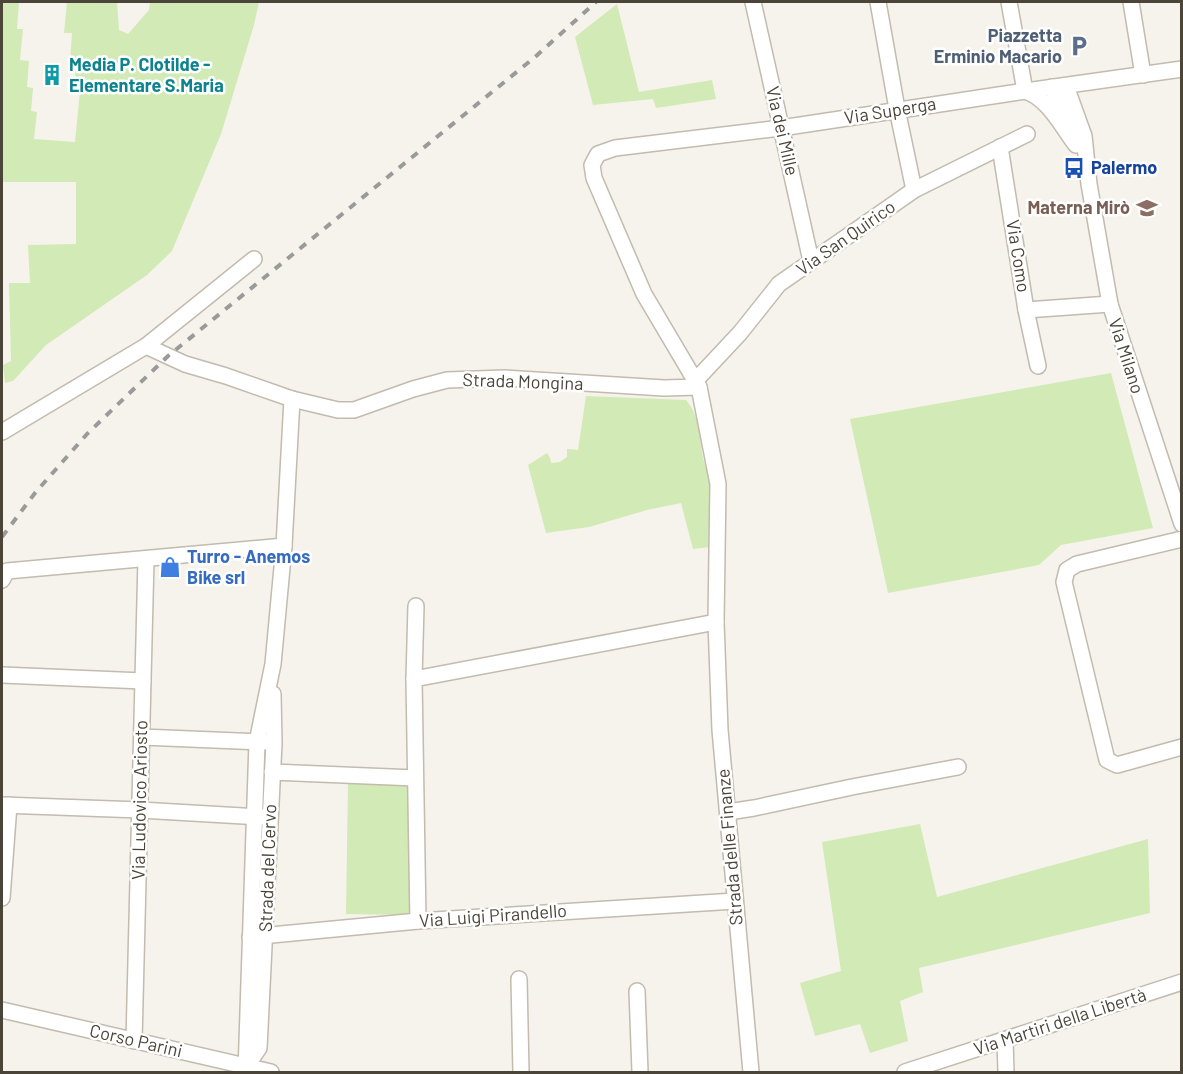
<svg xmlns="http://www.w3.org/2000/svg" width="1183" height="1074" font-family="Barlow,sans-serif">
	<rect width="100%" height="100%" fill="#f6f3ec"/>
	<g fill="#d2eab5">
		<polygon points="2,2 19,2 17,29 23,29 20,60 29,61 27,87 33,88 31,111 37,112 34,139 75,142 80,91 74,90 76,64 70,63 72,33 64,33 67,2 117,2 119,30 128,34 149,10 150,2 259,2 254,25 221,134 172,251 147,275 46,345 13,381 5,383 3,365 11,361 9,283 30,283 28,245 76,244 76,182 2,182"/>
		<polygon points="617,4 639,92 712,80 716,99 656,108 653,99 593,105 575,37"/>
		<polygon points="1111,373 1153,528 1061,545 1039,565 888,593 850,419"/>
		<path d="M586,396L686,400C701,418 699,437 703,458C705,466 708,473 709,481C711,503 710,525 710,547L693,549L681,503L647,510L589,527L546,533L528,465L547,453L550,458L551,463L560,462L567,457V449L578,450Z"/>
		<polygon points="348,782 411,783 409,915 346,914"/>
		<polygon points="920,824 937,897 1148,839 1150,913 919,968 923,992 900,1001 908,1041 870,1053 860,1024 815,1036 800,983 841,971 822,842"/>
	</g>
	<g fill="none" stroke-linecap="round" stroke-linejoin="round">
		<defs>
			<g id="minor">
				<polyline points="753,2 811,261"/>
				<polyline points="878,2 897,109 914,190"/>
				<path d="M1009,2L1025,91C1048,98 1062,127 1076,145"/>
				<polyline points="1131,2 1143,75"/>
				<polyline points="1066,86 1084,136 1089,184 1110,304 1182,524"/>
				<polyline points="1052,87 1068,124"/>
				<polyline points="1000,147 1026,310 1038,366"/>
				<polyline points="1026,310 1110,304"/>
				<polyline points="146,346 185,364 226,376 292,399 338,410 354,410 413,389 447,380 505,378 664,388 699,387"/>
				<polyline points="695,381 740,333 779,284 914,190 1027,134"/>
				<polyline points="2,432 146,346 254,259"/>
				<polyline points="1182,539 1077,564 1067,570 1064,582 1107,760 1117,765 1182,747"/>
				<polyline points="2,580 7,571 284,546"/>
				<polyline points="2,675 143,681"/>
				<polyline points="414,679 416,606"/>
				<polyline points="142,737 265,742"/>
				<polyline points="272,772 415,778"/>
				<polyline points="2,805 140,810 262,817"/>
				<polyline points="728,812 754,808 852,787 958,767"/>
				<polyline points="2,898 9,805"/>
				<polyline points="418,921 414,679 716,622"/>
				<polyline points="250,937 418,921 735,901"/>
				<polyline points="519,979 521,1072"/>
				<polyline points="637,991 640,1072"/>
				<polyline points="2,1010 271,1072"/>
				<polyline points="1005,1040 1006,1072"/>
				<polyline points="134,1041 146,559"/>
				<polyline points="246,1067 259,1048 274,743 273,694"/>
				<polyline points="246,1072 257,742 273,664 284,546 292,399"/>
				<polyline points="751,1072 720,730 716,622 718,484 699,387 644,294 594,178 592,165 598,154 615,148 781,128 1012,93 1182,69"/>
				<polyline points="905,1072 1182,982"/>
			</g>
		</defs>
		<use href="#minor" stroke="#c2bbae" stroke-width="18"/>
		<use href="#minor" stroke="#fff" stroke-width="15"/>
		<polyline stroke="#9a9a9a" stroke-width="4" stroke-dasharray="8 8" stroke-linecap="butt" points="2,537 35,493 87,434 168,356 535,57 596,2"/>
	</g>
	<defs>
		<symbol id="parking-bare" viewBox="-9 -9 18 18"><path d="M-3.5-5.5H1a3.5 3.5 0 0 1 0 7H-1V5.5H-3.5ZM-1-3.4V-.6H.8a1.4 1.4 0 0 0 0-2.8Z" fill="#5c6f8a" stroke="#fff" stroke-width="2.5" paint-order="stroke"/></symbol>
		<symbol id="building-bare" viewBox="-9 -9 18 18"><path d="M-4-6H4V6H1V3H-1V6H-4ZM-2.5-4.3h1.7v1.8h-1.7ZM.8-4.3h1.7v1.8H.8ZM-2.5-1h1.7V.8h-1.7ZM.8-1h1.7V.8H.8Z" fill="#0f9aa8" stroke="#fff" stroke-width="2.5" paint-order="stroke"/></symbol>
		<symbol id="bus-bare" viewBox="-9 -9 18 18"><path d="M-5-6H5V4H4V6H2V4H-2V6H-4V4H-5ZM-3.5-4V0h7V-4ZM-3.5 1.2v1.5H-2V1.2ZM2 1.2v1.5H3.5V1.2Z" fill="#1a4fb4" stroke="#fff" stroke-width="2.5" paint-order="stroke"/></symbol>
		<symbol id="school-bare" viewBox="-9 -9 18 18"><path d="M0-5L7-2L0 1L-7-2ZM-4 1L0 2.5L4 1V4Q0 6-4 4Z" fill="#8d6e63" stroke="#fff" stroke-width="2.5" paint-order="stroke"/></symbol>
		<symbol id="shop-bare" viewBox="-9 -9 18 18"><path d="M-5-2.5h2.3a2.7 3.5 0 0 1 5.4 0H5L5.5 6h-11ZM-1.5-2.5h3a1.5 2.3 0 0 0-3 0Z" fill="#3f7fe0" stroke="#fff" stroke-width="2.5" paint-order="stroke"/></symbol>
	</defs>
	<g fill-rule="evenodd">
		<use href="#parking-bare" x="1064" y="31" width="30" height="30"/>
		<use href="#building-bare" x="37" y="60" width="30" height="30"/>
		<use href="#bus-bare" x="1059" y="153" width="30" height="30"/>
		<use href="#school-bare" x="1132" y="193" width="30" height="30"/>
		<use href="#shop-bare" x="155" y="552" width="30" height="30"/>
	</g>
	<g text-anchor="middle" stroke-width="5" stroke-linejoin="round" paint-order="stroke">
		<g font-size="18" font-weight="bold" fill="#4e5e75" stroke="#fff" text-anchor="end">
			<text x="1062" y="42">Piazzetta<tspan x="1062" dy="21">Erminio Macario</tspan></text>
		</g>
		<g font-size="18" font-weight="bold" fill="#0d838f" stroke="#fff" text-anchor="start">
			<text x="69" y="71">Media P. Clotilde -<tspan x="69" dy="21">Elementare S.Maria</tspan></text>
		</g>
		<g font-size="18" fill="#4b4439" stroke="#fff">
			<text transform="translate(890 111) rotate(-9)" y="6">Via Superga</text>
			<text transform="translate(782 131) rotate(77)" y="6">Via dei Mille</text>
			<text transform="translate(846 238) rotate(-35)" y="6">Via San Quirico</text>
			<text transform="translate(1018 256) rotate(81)" y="6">Via Como</text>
			<text transform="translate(1126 356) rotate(72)" y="6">Via Milano</text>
			<text transform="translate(523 382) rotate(2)" y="6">Strada Mongina</text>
			<text transform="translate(140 800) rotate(-89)" y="6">Via Ludovico Ariosto</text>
			<text transform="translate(730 847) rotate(-95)" y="6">Strada delle Finanze</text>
			<text transform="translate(268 868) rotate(-88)" y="6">Strada del Cervo</text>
			<text transform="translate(493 916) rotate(-4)" y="6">Via Luigi Pirandello</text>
			<text transform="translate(1060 1022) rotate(-18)" y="6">Via Martiri della Libertà</text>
			<text transform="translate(136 1041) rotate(13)" y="6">Corso Parini</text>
		</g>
		<g font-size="18" font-weight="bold" fill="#164399" stroke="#fff" text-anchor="start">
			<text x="1091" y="174">Palermo</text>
		</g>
		<g font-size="18" font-weight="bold" fill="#785e54" stroke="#fff" text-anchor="end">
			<text x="1130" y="214">Materna Mirò</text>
		</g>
		<g font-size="18" font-weight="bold" fill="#366cbe" stroke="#fff" text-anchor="start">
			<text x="187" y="563">Turro - Anemos<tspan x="187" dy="21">Bike srl</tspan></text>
		</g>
	</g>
	<rect width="1183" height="1074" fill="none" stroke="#4b4439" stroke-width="6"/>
</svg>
